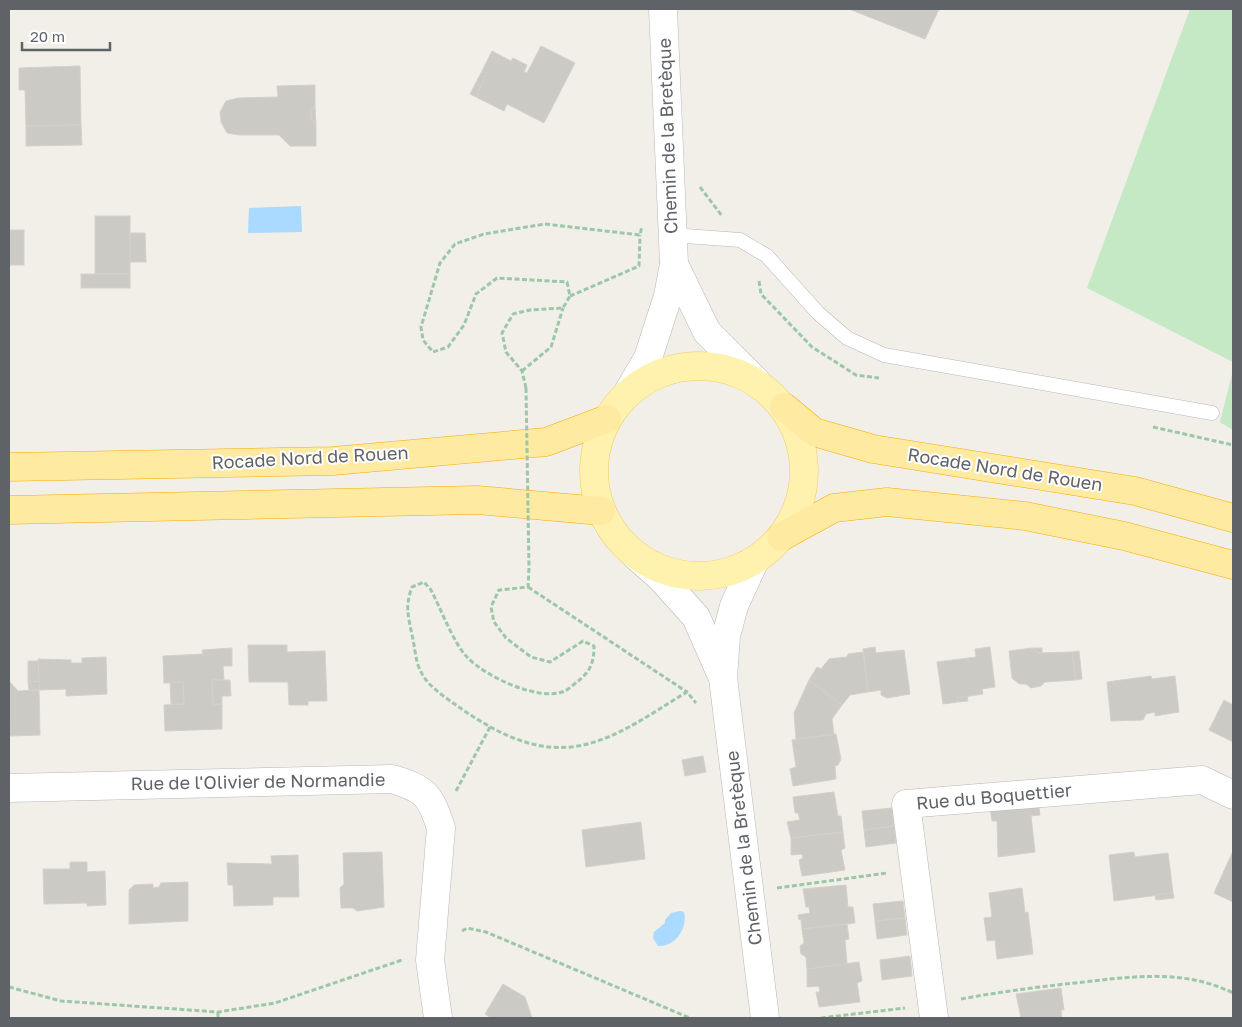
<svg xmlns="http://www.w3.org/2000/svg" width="1242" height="1027" font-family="'Golos Text',sans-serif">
	<rect width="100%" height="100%" fill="#f1efe8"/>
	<g fill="#c5e8c5">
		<polygon points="1190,9 1233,9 1233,362 1087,288"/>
		<polygon points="1233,370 1233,430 1220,422"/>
	</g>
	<g fill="#aadaff">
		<polygon points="301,206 302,232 248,233 249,208"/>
		<path d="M680,911L684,912C688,927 676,947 658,946L653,938L654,932L665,923V920L671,913Z"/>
	</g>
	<g fill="#cccac5" stroke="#d6d1c6">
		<polygon points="849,9 939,9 925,39"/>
		<polygon points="541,46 575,63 544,123 507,104 504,111 476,97 487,73 482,71 492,51 511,61 513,58 527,65 524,72 527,73"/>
		<polygon points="80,66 81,125 26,126 25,90 19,90 19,68"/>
		<polygon points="482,71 487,73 476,97 470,94"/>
		<polygon points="315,85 315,106 311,111 311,119 316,125 316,146 290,146 279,135 239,135 227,133 221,122 220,112 226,101 238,98 278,97 277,86"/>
		<polygon points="315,106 316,125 311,119 311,111"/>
		<polygon points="81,125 82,145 26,146 26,126"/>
		<rect x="95" y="216" width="35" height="58"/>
		<rect x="9" y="230" width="15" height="35"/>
		<polygon points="130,233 145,233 146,262 130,262"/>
		<rect x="81" y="274" width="49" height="14"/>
		<polygon points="248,645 287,645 287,652 325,651 327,701 308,701 308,705 289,705 288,682 249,682"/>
		<polygon points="875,647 876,653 904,650 910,694 887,698 881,695 881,690 868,692 863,649"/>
		<polygon points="990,647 995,687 982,689 983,694 957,698 958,702 943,704 937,662 976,657 975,649"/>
		<polygon points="232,648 232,666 223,666 224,680 212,680 213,704 222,704 222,729 165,731 164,705 184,704 183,682 164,683 163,656 203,654 202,650"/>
		<polygon points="1032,648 1038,653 1072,652 1076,680 1045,682 1041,686 1031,688 1026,684 1019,684 1012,678 1009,651"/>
		<polygon points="1032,648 1042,648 1042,653 1038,653"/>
		<polygon points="1079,651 1082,679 1076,680 1072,652"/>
		<polygon points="863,652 868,692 850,695 842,705 809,680 817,667 821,669 829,659 847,657 848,654"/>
		<polygon points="106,657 107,694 66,696 66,689 39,690 38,659 71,660 71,663 82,663 82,658"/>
		<polygon points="28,661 38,661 39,681 28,682"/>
		<polygon points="1151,676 1152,679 1175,676 1179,712 1155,716 1155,712 1146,714 1143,720 1111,721 1107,682"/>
		<polygon points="212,680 230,680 231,696 222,696 222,704 213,704"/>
		<polygon points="809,680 842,705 832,719 834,734 796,740 794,713"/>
		<polygon points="9,681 18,691 39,690 40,735 10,736"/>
		<polygon points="39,681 39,690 29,690 28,682"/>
		<polygon points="170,682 183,682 184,704 171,704"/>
		<polygon points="967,696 968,701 958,702 957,698"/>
		<polygon points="1224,700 1233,705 1233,742 1209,730"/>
		<polygon points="836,734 841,759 838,765 835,766 836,779 793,786 790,769 796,767 792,740"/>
		<polygon points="703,756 706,772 685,776 682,760"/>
		<polygon points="834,792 838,816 841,816 843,832 791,838 787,822 800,820 798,813 795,813 793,797"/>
		<polygon points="1038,801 1040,815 1031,816 1035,852 998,857 997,821 992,821 990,807"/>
		<polygon points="892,808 894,826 864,830 862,811"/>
		<polygon points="641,822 645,859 586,867 582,830"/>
		<polygon points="894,826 896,843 866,847 864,830"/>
		<polygon points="843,832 845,848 841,850 845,870 802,876 799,860 803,858 802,854 791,855 791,838"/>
		<polygon points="382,852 384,907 357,911 353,908 341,908 340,888 344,884 343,853"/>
		<polygon points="1134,852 1135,857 1168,853 1173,893 1114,901 1109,855"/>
		<polygon points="1232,853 1233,854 1233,902 1214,893"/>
		<polygon points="298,855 299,897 273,897 273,905 234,906 233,885 228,885 227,863 272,864 271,856"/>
		<polygon points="70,862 87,862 87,872 105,871 106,905 87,906 87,903 44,904 43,869 70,869"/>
		<polygon points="188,882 188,921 129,924 129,890 134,885 153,884 153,888 159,887 161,883"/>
		<polygon points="846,885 848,907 853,907 855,923 802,929 801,919 799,920 798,915 810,913 809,907 806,907 803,889"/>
		<polygon points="1022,888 1025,913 1028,912 1033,954 997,959 995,940 987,941 984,918 992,917 989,893"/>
		<polygon points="1173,893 1174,898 1156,900 1155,895"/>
		<polygon points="903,901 905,918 875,921 873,904"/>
		<polygon points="905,918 907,935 877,939 875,921"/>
		<polygon points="847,924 849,939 845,940 847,964 807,969 806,957 801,954 800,946 804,943 802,929"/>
		<polygon points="910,956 912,976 882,980 880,960"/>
		<polygon points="859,962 862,981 857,983 860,1002 819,1007 816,992 820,992 819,986 807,987 807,969"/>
		<polygon points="503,984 525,997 532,1018 491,1018 485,1014"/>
		<polygon points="1061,988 1064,1010 1061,1010 1062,1018 1021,1018 1016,994"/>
	</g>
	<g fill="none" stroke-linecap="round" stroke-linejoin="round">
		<defs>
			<polyline id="service" points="672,235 740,240 767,256 818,313 847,338 884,355 1212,413"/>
			<g id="minor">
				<path d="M9,788L392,779C425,789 430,794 441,828L430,960L438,1018"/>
				<polyline points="934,1018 906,804 1202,780 1233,795"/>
			</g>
			<g id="tertiary">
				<polyline points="674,264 707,332 756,381"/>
				<polyline points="628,392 648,358 668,296 674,264 663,9"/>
				<polyline points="636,556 660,577 696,617 721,674"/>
				<polyline points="754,562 734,606 726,636 723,678 765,1018"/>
			</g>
			<circle id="primary" cx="699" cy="471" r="105"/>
			<g id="trunk">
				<polyline points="784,407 814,432 873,449 1135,491 1233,518"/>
				<polyline points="9,467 333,461 546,442 607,419"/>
				<polyline points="9,510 477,500 601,511"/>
				<polyline points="781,537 834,508 887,502 1025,516 1124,536 1233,565"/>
			</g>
		</defs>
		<use href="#service" stroke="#b5b8bc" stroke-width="15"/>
		<use href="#minor" stroke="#b5b8bc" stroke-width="29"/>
		<use href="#tertiary" stroke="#b5b8bc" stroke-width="29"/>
		<use href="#primary" stroke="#f2c960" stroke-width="29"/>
		<use href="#trunk" stroke="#f9ab00" stroke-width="29"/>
		<g stroke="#9cc7a9" stroke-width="3" stroke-dasharray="5 2.5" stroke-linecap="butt">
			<polyline points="700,187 722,216"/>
			<polyline points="759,281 761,294 812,347 856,375 879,378"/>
			<polyline points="570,296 639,266 640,235"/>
			<polyline points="522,371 551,347 563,308"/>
			<polyline points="526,388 522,371 506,352 502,333 513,314 530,310 563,308 570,296 567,282 497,278 476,294 464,325 448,347 433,352 423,340 421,327 440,263 455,244 484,234 545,224 640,235 642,226"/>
			<polyline points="1153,427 1233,445"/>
			<path d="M529,568L528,587L499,590L491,607L494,622L506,638L531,657L550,662L583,641L594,646C594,662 591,671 577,682C574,684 569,689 565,691C539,702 486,677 467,657C454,644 440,607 431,590L424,582L412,587C405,606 408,615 412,635C415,646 415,661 421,672C428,686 441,694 453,703C490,729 531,754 578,746C618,739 653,712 687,692L696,703"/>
			<polyline points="528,587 687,692"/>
			<polyline points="456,791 490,727"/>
			<polyline points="777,888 887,873"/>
			<polyline points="462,931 467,928 486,932 690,1018"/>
			<polyline points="9,987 61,1001 218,1012 275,1003 402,960"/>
			<path d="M961,999C999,992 1037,987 1075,983C1129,977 1182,968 1233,993"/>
			<polyline points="218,1012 218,1018"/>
			<polyline points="821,1018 905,1008"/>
		</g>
		<use href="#service" stroke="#fff" stroke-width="14"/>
		<use href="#minor" stroke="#fff" stroke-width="28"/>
		<use href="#tertiary" stroke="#fff" stroke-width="28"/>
		<use href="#primary" stroke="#fff2af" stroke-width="28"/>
		<use href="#trunk" stroke="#feeaa1" stroke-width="28"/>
		<polyline stroke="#9cc7a9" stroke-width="3" stroke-dasharray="5 2.5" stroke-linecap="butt" points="526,388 529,568"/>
	</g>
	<g text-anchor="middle" stroke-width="4" stroke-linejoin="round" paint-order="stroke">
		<g font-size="18" fill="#5f6368" stroke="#fff">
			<text transform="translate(668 136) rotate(-92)" y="6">Chemin de la Bretèque</text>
			<text transform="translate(310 458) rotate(-3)" y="6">Rocade Nord de Rouen</text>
			<text transform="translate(1005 470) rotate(9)" y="6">Rocade Nord de Rouen</text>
			<text transform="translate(258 782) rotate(-1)" y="6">Rue de l'Olivier de Normandie</text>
			<text transform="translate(994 797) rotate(-5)" y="6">Rue du Boquettier</text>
			<text transform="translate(744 848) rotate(-97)" y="6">Chemin de la Bretèque</text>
		</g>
	</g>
	<rect width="1242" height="1027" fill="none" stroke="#5f6368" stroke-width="20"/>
	<path d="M22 42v8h88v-8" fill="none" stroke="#5f6368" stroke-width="2.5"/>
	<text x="30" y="42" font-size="15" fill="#5f6368" stroke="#ffffff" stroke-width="4" paint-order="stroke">20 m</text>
</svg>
